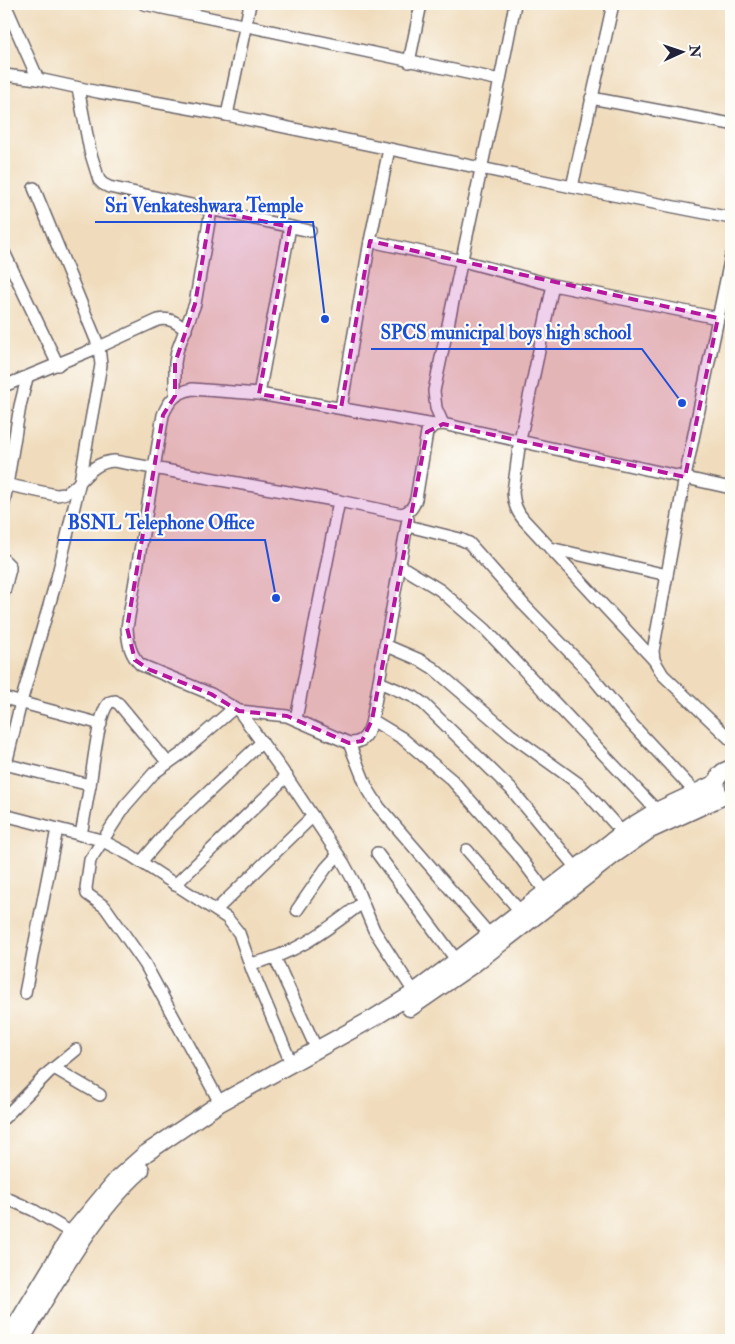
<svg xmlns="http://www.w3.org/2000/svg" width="735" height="1344" font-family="'IM FELL Double Pica',serif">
	<rect width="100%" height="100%" fill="#fdfcf7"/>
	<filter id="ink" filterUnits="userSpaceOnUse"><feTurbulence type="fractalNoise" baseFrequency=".02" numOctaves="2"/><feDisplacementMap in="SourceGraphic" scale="10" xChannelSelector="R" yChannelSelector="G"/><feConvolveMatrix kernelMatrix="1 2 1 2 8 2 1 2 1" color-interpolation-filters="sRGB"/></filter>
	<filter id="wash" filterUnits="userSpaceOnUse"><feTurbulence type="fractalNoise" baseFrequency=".0096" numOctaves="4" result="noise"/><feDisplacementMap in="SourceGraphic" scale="20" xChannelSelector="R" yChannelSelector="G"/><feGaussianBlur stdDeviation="1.12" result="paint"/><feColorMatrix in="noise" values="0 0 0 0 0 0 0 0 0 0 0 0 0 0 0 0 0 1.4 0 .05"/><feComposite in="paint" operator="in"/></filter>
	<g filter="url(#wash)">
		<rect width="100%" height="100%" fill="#f0dcbc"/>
	</g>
	<g filter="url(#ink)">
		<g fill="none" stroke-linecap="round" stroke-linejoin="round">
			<defs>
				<g id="minor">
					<polyline points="5,4 38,79"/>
					<polyline points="144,4 500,80 515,4"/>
					<polyline points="409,62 421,4"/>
					<polyline points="4,75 38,79 98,92 227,115 572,187 731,218"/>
					<polyline points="78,88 90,151 99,180 103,184 109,187 310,231"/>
					<polyline points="591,98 731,124"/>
					<polyline points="227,115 250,4"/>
					<polyline points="572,187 613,4"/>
					<polyline points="370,241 463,261 553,285 718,318"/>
					<polyline points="4,252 58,365"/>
					<polyline points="731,256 685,477 653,651 654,660 663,675 731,740"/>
					<path d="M553,285L520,440L513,492C514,503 516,511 524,520L654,660"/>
					<path d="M4,386L99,347L158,320C170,317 177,323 186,330"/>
					<polyline points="259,394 290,227"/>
					<polyline points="175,396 175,363 177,351 195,304 211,210"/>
					<polyline points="341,408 370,241 389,149"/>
					<polyline points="443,424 436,408 434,391 500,80"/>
					<path d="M4,484L56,495C82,494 83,463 114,461L339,501L401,514C410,512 413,508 416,499L427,432L434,425L443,424L731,488"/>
					<polyline points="4,503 20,406 27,378"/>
					<polyline points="408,526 460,539 469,543 524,605 584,667 627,719 695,792"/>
					<polyline points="550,548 667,575"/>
					<polyline points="4,560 10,566 10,569 4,592"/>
					<polyline points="399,565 440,590 486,630 661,815"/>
					<polyline points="385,645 420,660 433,668 511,735 579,784 622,832"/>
					<polyline points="379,682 414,697 424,704 511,789 576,868"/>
					<polyline points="4,698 101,724"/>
					<path d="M239,711L287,716L349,743C364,744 369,733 372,720L408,519"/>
					<polyline points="296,719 339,501"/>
					<polyline points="372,720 402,738 452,780 516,852 545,891"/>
					<polyline points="349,743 367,788 379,807 490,935"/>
					<polyline points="4,764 90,785 81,835"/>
					<polyline points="6,764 21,702 57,578 80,481 101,365 99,347 34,188"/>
					<path d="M90,785C93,768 98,715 108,704C110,701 111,702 115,701L119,704L168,763"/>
					<polyline points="4,815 101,840 130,855 227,918 239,933 252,970 291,1063"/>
					<polyline points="467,850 520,911"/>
					<polyline points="377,853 457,961"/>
					<polyline points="141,862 171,827 262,742"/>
					<polyline points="175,885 287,776"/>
					<polyline points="216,910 313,816"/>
					<polyline points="297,910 326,868 338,855"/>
					<polyline points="275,958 317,1050"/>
					<path d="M250,964C297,954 325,931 362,903"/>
					<path d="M414,992L374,930L354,882L343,862L282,770L239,711L211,694L141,665C130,655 128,643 127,628L163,415C169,400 176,393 192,389L259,394L434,425"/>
					<polyline points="25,993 57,829"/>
					<polyline points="54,1068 100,1095"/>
					<polyline points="220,1103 145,964 105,907 87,894 86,888 90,860 125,806 154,773 181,754 234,708"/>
					<polyline points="4,1118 49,1072 76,1050"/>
					<polyline points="4,1197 33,1210 72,1233"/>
				</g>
				<g id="secondary">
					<path d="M719,794C713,782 718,771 731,769"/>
					<polyline points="410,1008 474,964 614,855 650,830 722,797"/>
					<polyline points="7,1340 72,1233 118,1178 145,1154 220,1103 372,1019 409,996 447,968 630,827 656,811 716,783"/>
					<path d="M21,1340C55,1283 91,1215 141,1170"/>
				</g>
			</defs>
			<use href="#minor" stroke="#6a6368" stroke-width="14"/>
			<use href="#secondary" stroke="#6a6368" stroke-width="19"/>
			<use href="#minor" stroke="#fff" stroke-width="11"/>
			<use href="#secondary" stroke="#fff" stroke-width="16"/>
		</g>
	</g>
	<path fill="#b5179e" fill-opacity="0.2" stroke="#b5179e" stroke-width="4" stroke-dasharray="10 6" stroke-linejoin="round" d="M211,210L290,227L259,394L341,408L370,241L718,318L685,477L443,424L427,432L372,720L362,741L349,743L287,716L239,711L211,694L148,669L135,660L127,628L163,415L175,396V363L195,304Z"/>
	<path fill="none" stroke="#1d4ed8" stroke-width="2" d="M325 319L313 222H95M682 403L642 349H371M276 598L265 540H58"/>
	<g fill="#1d4ed8" stroke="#fdfcf7" stroke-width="2">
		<circle cx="325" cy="319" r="5"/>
		<circle cx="682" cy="403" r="5"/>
		<circle cx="276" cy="598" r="5"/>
	</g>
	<g font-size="19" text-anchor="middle" font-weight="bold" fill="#1d4ed8" stroke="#fdfcf7" stroke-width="4.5" stroke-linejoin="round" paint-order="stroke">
		<text x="204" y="212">Sri Venkateshwara Temple</text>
		<text x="506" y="339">SPCS municipal boys high school</text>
		<text x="161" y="529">BSNL Telephone Office</text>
	</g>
	<rect width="735" height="1344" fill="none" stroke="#fdfcf7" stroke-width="20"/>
	<g transform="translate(682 52) rotate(87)" stroke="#fdfcf7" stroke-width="4" paint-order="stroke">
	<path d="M0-4L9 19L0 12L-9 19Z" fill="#22223b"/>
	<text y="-8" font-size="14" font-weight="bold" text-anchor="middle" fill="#22223b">N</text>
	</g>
</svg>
